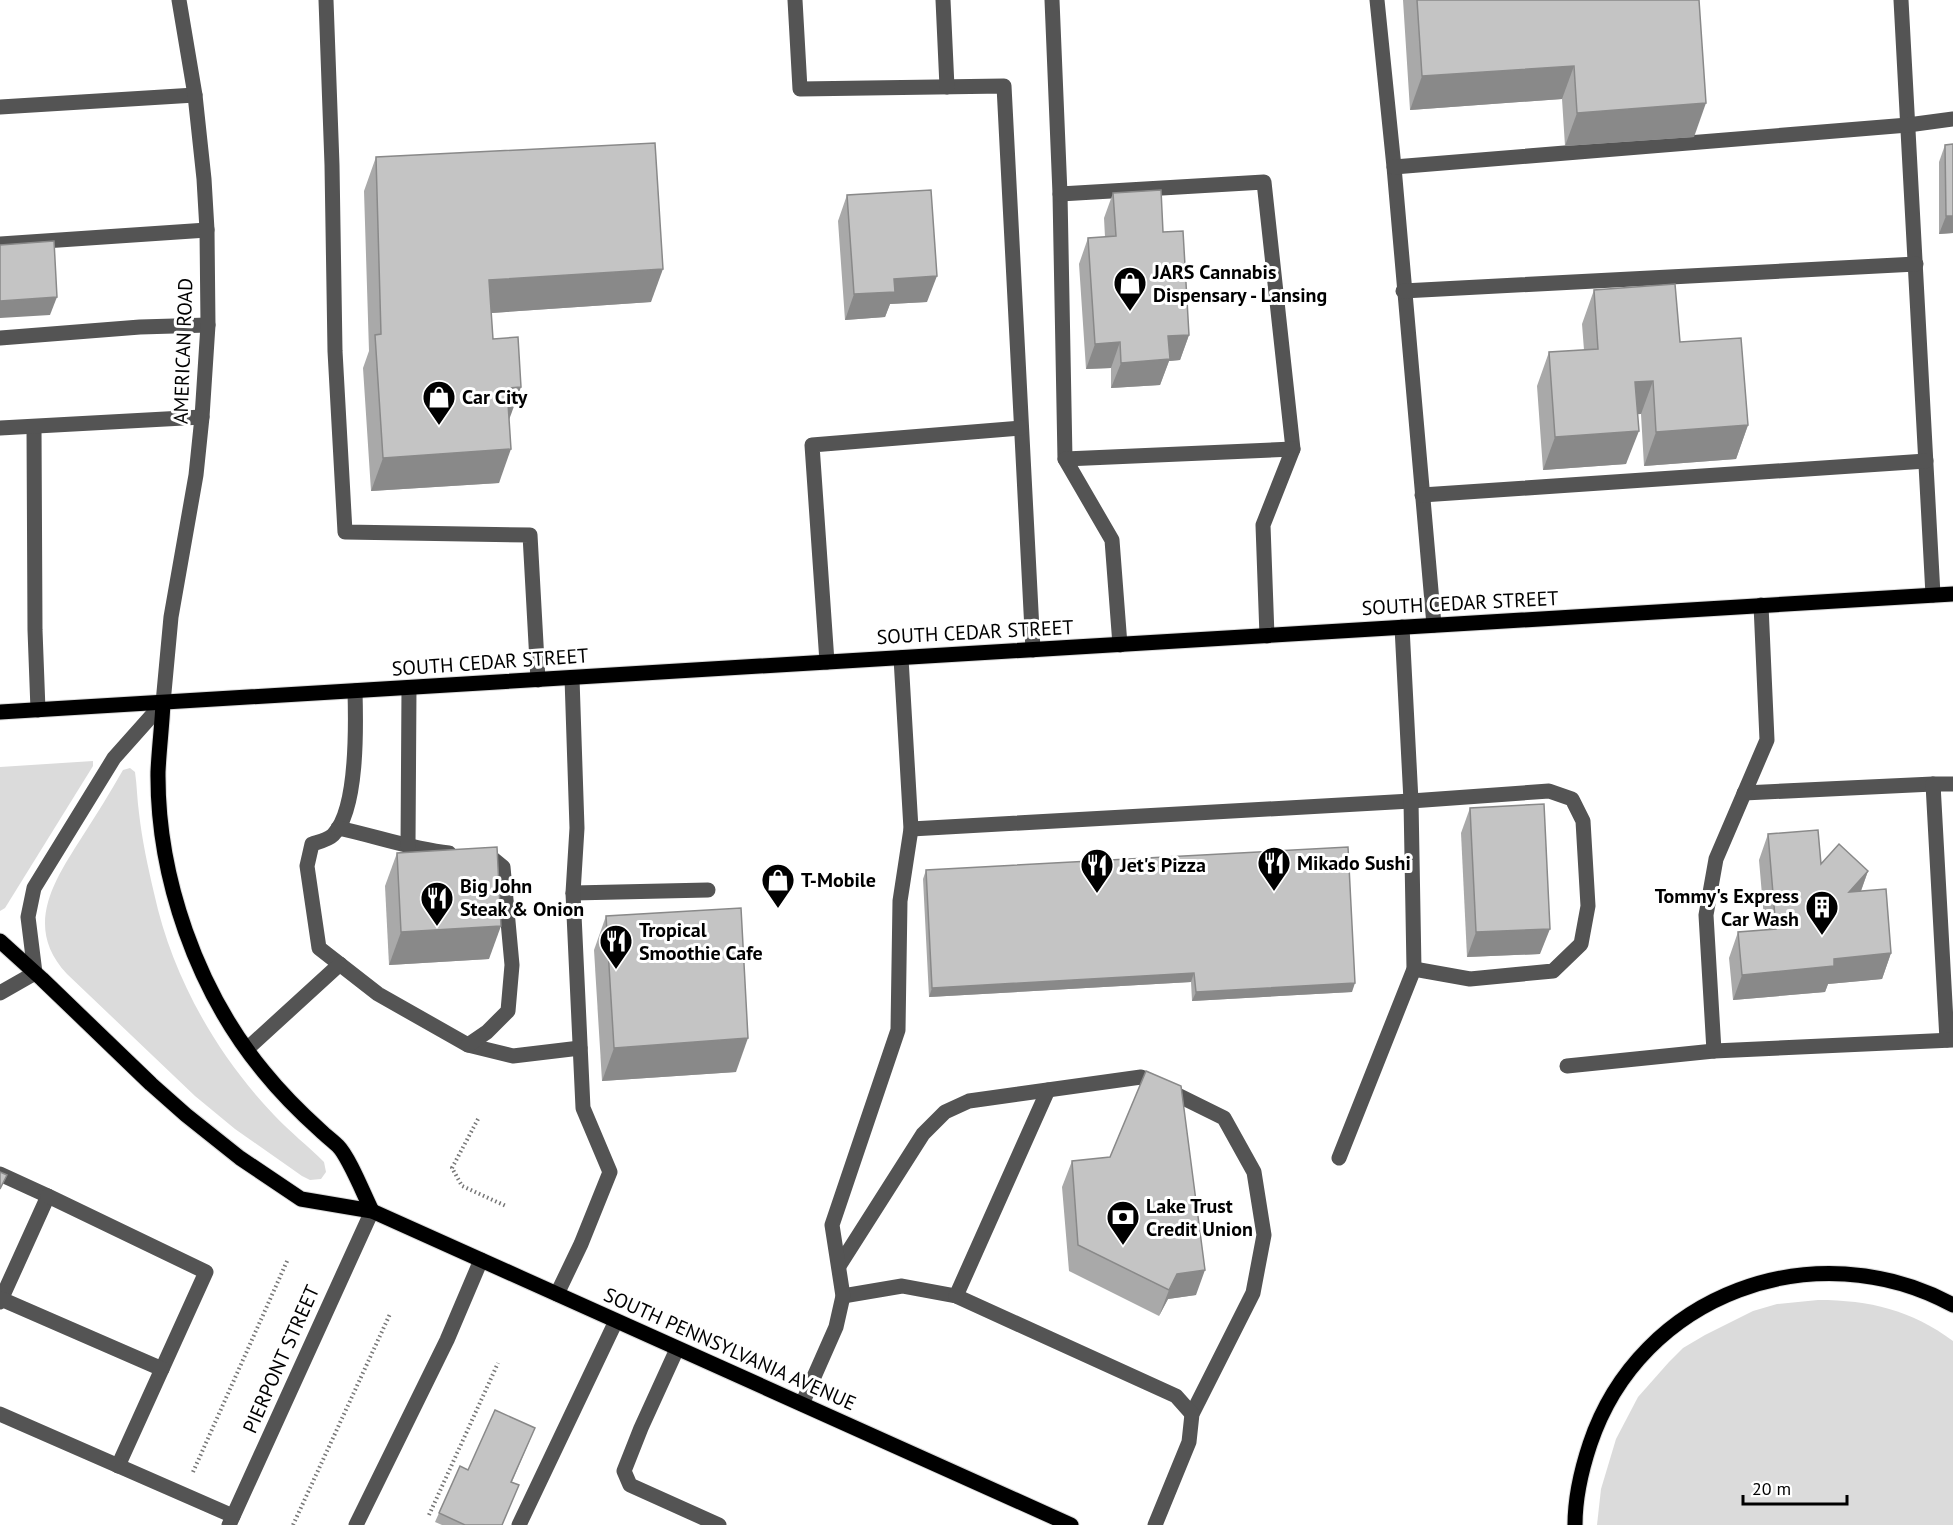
<svg xmlns="http://www.w3.org/2000/svg" width="1953" height="1525" font-family="'PT Sans',sans-serif">
	<rect width="100%" height="100%" fill="#fff"/>
	<g fill="#dbdbdb">
		<polygon points="93,761 93,766 5,908 0,911 0,767"/>
		<path d="M130,768L135,772C137,785 137,799 139,813C142,840 148,867 154,893C172,976 216,1054 274,1115C290,1132 308,1146 324,1162L326,1172L321,1179L310,1180L302,1176L235,1129L195,1096L67,974C23,927 54,881 82,837C96,815 110,793 123,770Z"/>
		<path d="M1818,1300C1870,1300 1911,1310 1953,1341V1525H1597L1601,1489L1616,1439L1638,1397L1669,1362L1683,1348L1705,1335L1753,1311L1777,1304Z"/>
	</g>
	<g fill="none" stroke-linecap="round" stroke-linejoin="round">
		<defs>
			<g id="major">
				<path d="M163,703C162,726 159,749 158,772C157,877 197,991 264,1072C281,1093 301,1113 321,1131C326,1136 333,1141 338,1146C349,1157 364,1195 372,1211"/>
				<polyline points="0,712 1953,594"/>
				<polyline points="0,941 42,979 151,1084 186,1115 240,1158 301,1199 372,1211 1071,1525"/>
				<path d="M1575,1525C1575,1497 1581,1471 1590,1444C1640,1294 1815,1230 1953,1305"/>
			</g>
		</defs>
		<use href="#major" stroke="#dbdbdb" stroke-width="17"/>
		<g stroke="#767676" stroke-width="4" stroke-dasharray="1.5 3" stroke-linecap="butt">
			<polyline points="478,1119 452,1168 462,1186 506,1206"/>
			<polyline points="193,1472 288,1259"/>
			<polyline points="429,1515 498,1363"/>
			<polyline points="293,1525 390,1314"/>
		</g>
		<g stroke="#545454" stroke-width="15">
			<polyline points="326,0 332,165 335,351 345,532 530,535 538,680"/>
			<polyline points="795,0 800,89 1004,86 1033,650"/>
			<polyline points="943,0 947,87"/>
			<polyline points="1052,0 1060,194 1065,459 1112,540 1120,645"/>
			<polyline points="1377,0 1394,167 1434,625"/>
			<polyline points="1901,0 1933,595"/>
			<polyline points="0,107 195,95"/>
			<polyline points="1394,167 1908,125 1953,119"/>
			<polyline points="1060,194 1264,182 1293,449 1263,525 1267,636"/>
			<polyline points="0,244 207,230"/>
			<polyline points="1403,291 1916,264"/>
			<polyline points="0,338 140,327 208,325"/>
			<polyline points="34,427 35,630 38,710"/>
			<polyline points="0,428 202,417"/>
			<polyline points="1065,459 1293,449"/>
			<polyline points="1422,495 1926,461"/>
			<polyline points="827,662 812,445 1021,428"/>
			<path d="M355,691C356,726 358,810 333,835C328,840 318,842 312,844L307,866L319,948L378,994L468,1045L513,1056L580,1048"/>
			<polyline points="1744,793 1933,784"/>
			<path d="M338,828C376,836 411,849 449,853"/>
			<polyline points="911,829 1411,801 1549,791 1572,799 1583,821 1588,906 1581,944 1553,971 1470,979 1414,969"/>
			<polyline points="408,846 409,688"/>
			<polyline points="573,893 708,890"/>
			<polyline points="0,993 35,973 28,917 34,888 114,758 163,703 171,617 196,475 202,417 208,325 207,230 204,179 195,95 179,0"/>
			<polyline points="1947,1040 1933,784 1953,784"/>
			<polyline points="468,1045 487,1032 508,1011 512,965 503,867 492,858 479,857"/>
			<polyline points="247,1049 340,964"/>
			<polyline points="1714,1051 1953,1040"/>
			<polyline points="1567,1066 1714,1051 1706,915 1716,859 1767,740 1761,605"/>
			<polyline points="1339,1158 1414,969 1411,801 1402,627"/>
			<polyline points="0,1174 48,1196 0,1302"/>
			<polyline points="48,1196 206,1272 118,1466"/>
			<polyline points="839,1266 923,1134 945,1112 969,1101 1141,1077 1224,1118 1254,1172 1264,1235 1253,1293 1192,1414 1189,1442 1155,1525"/>
			<polyline points="557,1294 581,1244 610,1172 583,1108 573,893 577,828 572,678"/>
			<polyline points="843,1296 902,1286 956,1296 1176,1396 1192,1414"/>
			<polyline points="956,1296 1048,1090"/>
			<polyline points="1,1299 162,1369"/>
			<polyline points="677,1349 641,1428 624,1471 630,1485 719,1525"/>
			<polyline points="802,1404 836,1327 843,1296 832,1225 898,1030 900,901 911,829 901,658"/>
			<polyline points="0,1414 233,1516"/>
			<polyline points="229,1525 372,1211"/>
			<polyline points="356,1525 447,1340 481,1260"/>
			<polyline points="519,1525 616,1321"/>
		</g>
		<use href="#major" stroke="#000" stroke-width="15"/>
	</g>
	<g fill="#a9a9a9">
		<polygon points="1403,0 1699,0 1694,137 1565,146 1562,99 1410,110"/>
		<polygon points="1945,145 1953,233 1939,234 1939,162"/>
		<polygon points="376,157 651,302 491,313 493,339 509,420 499,483 371,491 363,368 369,351 364,191"/>
		<polygon points="1113,193 1163,232 1189,335 1180,360 1169,361 1160,385 1111,388 1111,368 1086,369 1079,264 1088,238 1105,237 1104,218"/>
		<polygon points="847,195 927,302 890,304 885,317 845,320 838,221"/>
		<polygon points="1594,290 1680,342 1748,425 1736,459 1644,466 1641,414 1637,414 1626,464 1543,470 1537,386 1549,352 1584,350 1582,324"/>
		<polygon points="1470,808 1540,954 1467,957 1461,833"/>
		<polygon points="1768,834 1821,864 1868,871 1861,891 1891,953 1882,979 1828,984 1825,992 1733,1000 1729,958 1738,932 1765,930 1759,860"/>
		<polygon points="397,853 489,959 389,965 385,886"/>
		<polygon points="926,870 1352,992 1192,1001 1191,982 929,997 923,879"/>
		<polygon points="606,916 736,1072 602,1081 594,950"/>
		<polygon points="1072,1161 1196,1295 1168,1299 1159,1316 1069,1271 1062,1187"/>
		<polygon points="535,1428 512,1482 519,1485 502,1525 442,1525 435,1522 439,1513 468,1470"/>
	</g>
	<g fill="#898989">
		<polygon points="1574,66 1562,99 1410,110 1422,76"/>
		<polygon points="1706,103 1694,137 1565,146 1577,113"/>
		<polygon points="1946,216 1953,216 1953,233 1939,234"/>
		<polygon points="663,269 651,302 477,314 489,280"/>
		<polygon points="937,276 927,302 890,304 885,317 845,320 854,294 894,279"/>
		<polygon points="57,297 50,315 0,318 0,301"/>
		<polygon points="1189,335 1180,360 1169,361 1160,385 1111,388 1121,363 1168,336"/>
		<polygon points="1120,342 1111,368 1086,369 1095,344"/>
		<polygon points="1653,381 1641,414 1623,415 1635,382"/>
		<polygon points="521,387 509,420 507,388"/>
		<polygon points="1748,425 1736,459 1644,466 1656,432"/>
		<polygon points="1639,431 1626,464 1543,470 1555,437"/>
		<polygon points="511,449 499,483 371,491 383,458"/>
		<polygon points="1868,871 1859,896 1849,892"/>
		<polygon points="501,926 489,959 389,965 401,932"/>
		<polygon points="1550,929 1540,954 1467,957 1476,932"/>
		<polygon points="1891,953 1882,979 1828,984 1825,992 1733,1000 1742,975 1834,959"/>
		<polygon points="1194,973 1191,982 929,997 932,988"/>
		<polygon points="1355,983 1352,992 1192,1001 1196,992"/>
		<polygon points="748,1038 736,1072 602,1081 614,1048"/>
		<polygon points="1205,1270 1196,1295 1168,1299 1159,1316 1169,1290 1177,1274"/>
	</g>
	<g fill="#c4c4c4" stroke="#898989" stroke-width="1.5">
		<polygon points="1417,0 1699,0 1706,103 1577,113 1574,66 1422,76"/>
		<polygon points="655,143 663,269 489,280 493,339 518,337 521,387 507,388 511,449 383,458 375,335 381,334 376,157"/>
		<polygon points="1953,144 1953,216 1946,216 1945,145"/>
		<polygon points="931,190 937,276 894,279 895,292 854,294 847,195"/>
		<polygon points="1161,190 1163,232 1183,231 1189,335 1168,336 1170,359 1121,363 1120,342 1095,344 1088,238 1116,236 1113,193"/>
		<polygon points="54,241 57,297 0,301 0,245"/>
		<polygon points="1675,284 1680,342 1741,338 1748,425 1656,432 1653,381 1635,382 1639,431 1555,437 1549,352 1598,349 1594,290"/>
		<polygon points="1544,804 1550,929 1476,932 1470,808"/>
		<polygon points="1818,830 1821,864 1839,844 1868,871 1849,892 1886,889 1891,953 1834,959 1834,966 1742,975 1738,932 1776,929 1768,834"/>
		<polygon points="497,847 501,926 401,932 397,853"/>
		<polygon points="1348,847 1355,983 1196,992 1194,973 932,988 926,870"/>
		<polygon points="741,908 748,1038 614,1048 606,916"/>
		<polygon points="1146,1071 1181,1086 1205,1270 1177,1274 1169,1290 1078,1245 1072,1161 1110,1157"/>
		<polygon points="0,1172 7,1175 0,1189"/>
		<polygon points="495,1410 535,1428 511,1482 519,1485 502,1525 465,1525 439,1513 460,1466 468,1470"/>
	</g>
	<defs>
		<symbol id="shop-pin" viewBox="-11 -11 22 30"><path d="M0 17L-7.5 6A9.5 9.5 0 1 1 7.5 6Z" fill="#000" stroke="#fff"/><path d="M-5-2.5h2.3a2.7 3.5 0 0 1 5.4 0H5L5.5 6h-11ZM-1.5-2.5h3a1.5 2.3 0 0 0-3 0Z" fill="#fff"/></symbol>
		<symbol id="restaurant-pin" viewBox="-11 -11 22 30"><path d="M0 17L-7.5 6A9.5 9.5 0 1 1 7.5 6Z" fill="#000" stroke="#fff"/><path d="M-5-6h1v4h1v-4h1v4h1v-4h1v5L-1.5 .5V6h-2V.5L-5-1ZM5-6V6H3V1.5H1.5Q1.5-4 5-6Z" fill="#fff"/></symbol>
		<symbol id="building-pin" viewBox="-11 -11 22 30"><path d="M0 17L-7.5 6A9.5 9.5 0 1 1 7.5 6Z" fill="#000" stroke="#fff"/><path d="M-4-6H4V6H1V3H-1V6H-4ZM-2.5-4.3h1.7v1.8h-1.7ZM.8-4.3h1.7v1.8H.8ZM-2.5-1h1.7V.8h-1.7ZM.8-1h1.7V.8H.8Z" fill="#fff"/></symbol>
		<symbol id="bank-pin" viewBox="-11 -11 22 30"><path d="M0 17L-7.5 6A9.5 9.5 0 1 1 7.5 6Z" fill="#000" stroke="#fff"/><path d="M-6-4H6V4H-6ZM0-2.3a2.3 2.3 0 1 0 0 4.6a2.3 2.3 0 1 0 0-4.6Z" fill="#fff"/></symbol>
	</defs>
	<g fill-rule="evenodd">
		<use href="#shop-pin" x="1111" y="264" width="38" height="52"/>
		<use href="#shop-pin" x="420" y="378" width="38" height="52"/>
		<use href="#restaurant-pin" x="1255" y="844" width="38" height="52"/>
		<use href="#restaurant-pin" x="1078" y="846" width="38" height="52"/>
		<use href="#shop-pin" x="759" y="861" width="38" height="52"/>
		<use href="#restaurant-pin" x="418" y="879" width="38" height="52"/>
		<use href="#building-pin" x="1803" y="888" width="38" height="52"/>
		<use href="#restaurant-pin" x="597" y="922" width="38" height="52"/>
		<use href="#bank-pin" x="1104" y="1198" width="38" height="52"/>
	</g>
	<g text-anchor="middle" stroke-width="6" stroke-linejoin="round" paint-order="stroke">
		<g font-size="20" font-weight="bold" fill="#000" stroke="#fff" text-anchor="start">
			<text x="1153" y="279">JARS Cannabis<tspan x="1153" dy="23">Dispensary - Lansing</tspan></text>
			<text x="462" y="404">Car City</text>
			<text x="1297" y="870">Mikado Sushi</text>
			<text x="1120" y="872">Jet's Pizza</text>
			<text x="801" y="887">T-Mobile</text>
			<text x="460" y="893">Big John<tspan x="460" dy="23">Steak &amp; Onion</tspan></text>
			<text x="1799" y="903" text-anchor="end">Tommy's Express<tspan x="1799" dy="23">Car Wash</tspan></text>
			<text x="639" y="937">Tropical<tspan x="639" dy="23">Smoothie Cafe</tspan></text>
			<text x="1146" y="1213">Lake Trust<tspan x="1146" dy="23">Credit Union</tspan></text>
		</g>
		<g font-size="20" fill="#000" stroke="#fff">
			<text transform="translate(183 351) rotate(-88)" y="7">AMERICAN ROAD</text>
			<text transform="translate(1460 603) rotate(-3)" y="7">SOUTH CEDAR STREET</text>
			<text transform="translate(975 632) rotate(-3)" y="7">SOUTH CEDAR STREET</text>
			<text transform="translate(490 662) rotate(-4)" y="7">SOUTH CEDAR STREET</text>
			<text transform="translate(730 1349) rotate(24)" y="7">SOUTH PENNSYLVANIA AVENUE</text>
			<text transform="translate(281 1359) rotate(-66)" y="7">PIERPONT STREET</text>
		</g>
	</g>
	<path d="M1743 1495v9h104v-9" fill="none" stroke="#000000" stroke-width="3"/>
	<text x="1752" y="1495" font-size="18" fill="#000000" stroke="#ffffff" stroke-width="4.5" paint-order="stroke">20 m</text>
</svg>
